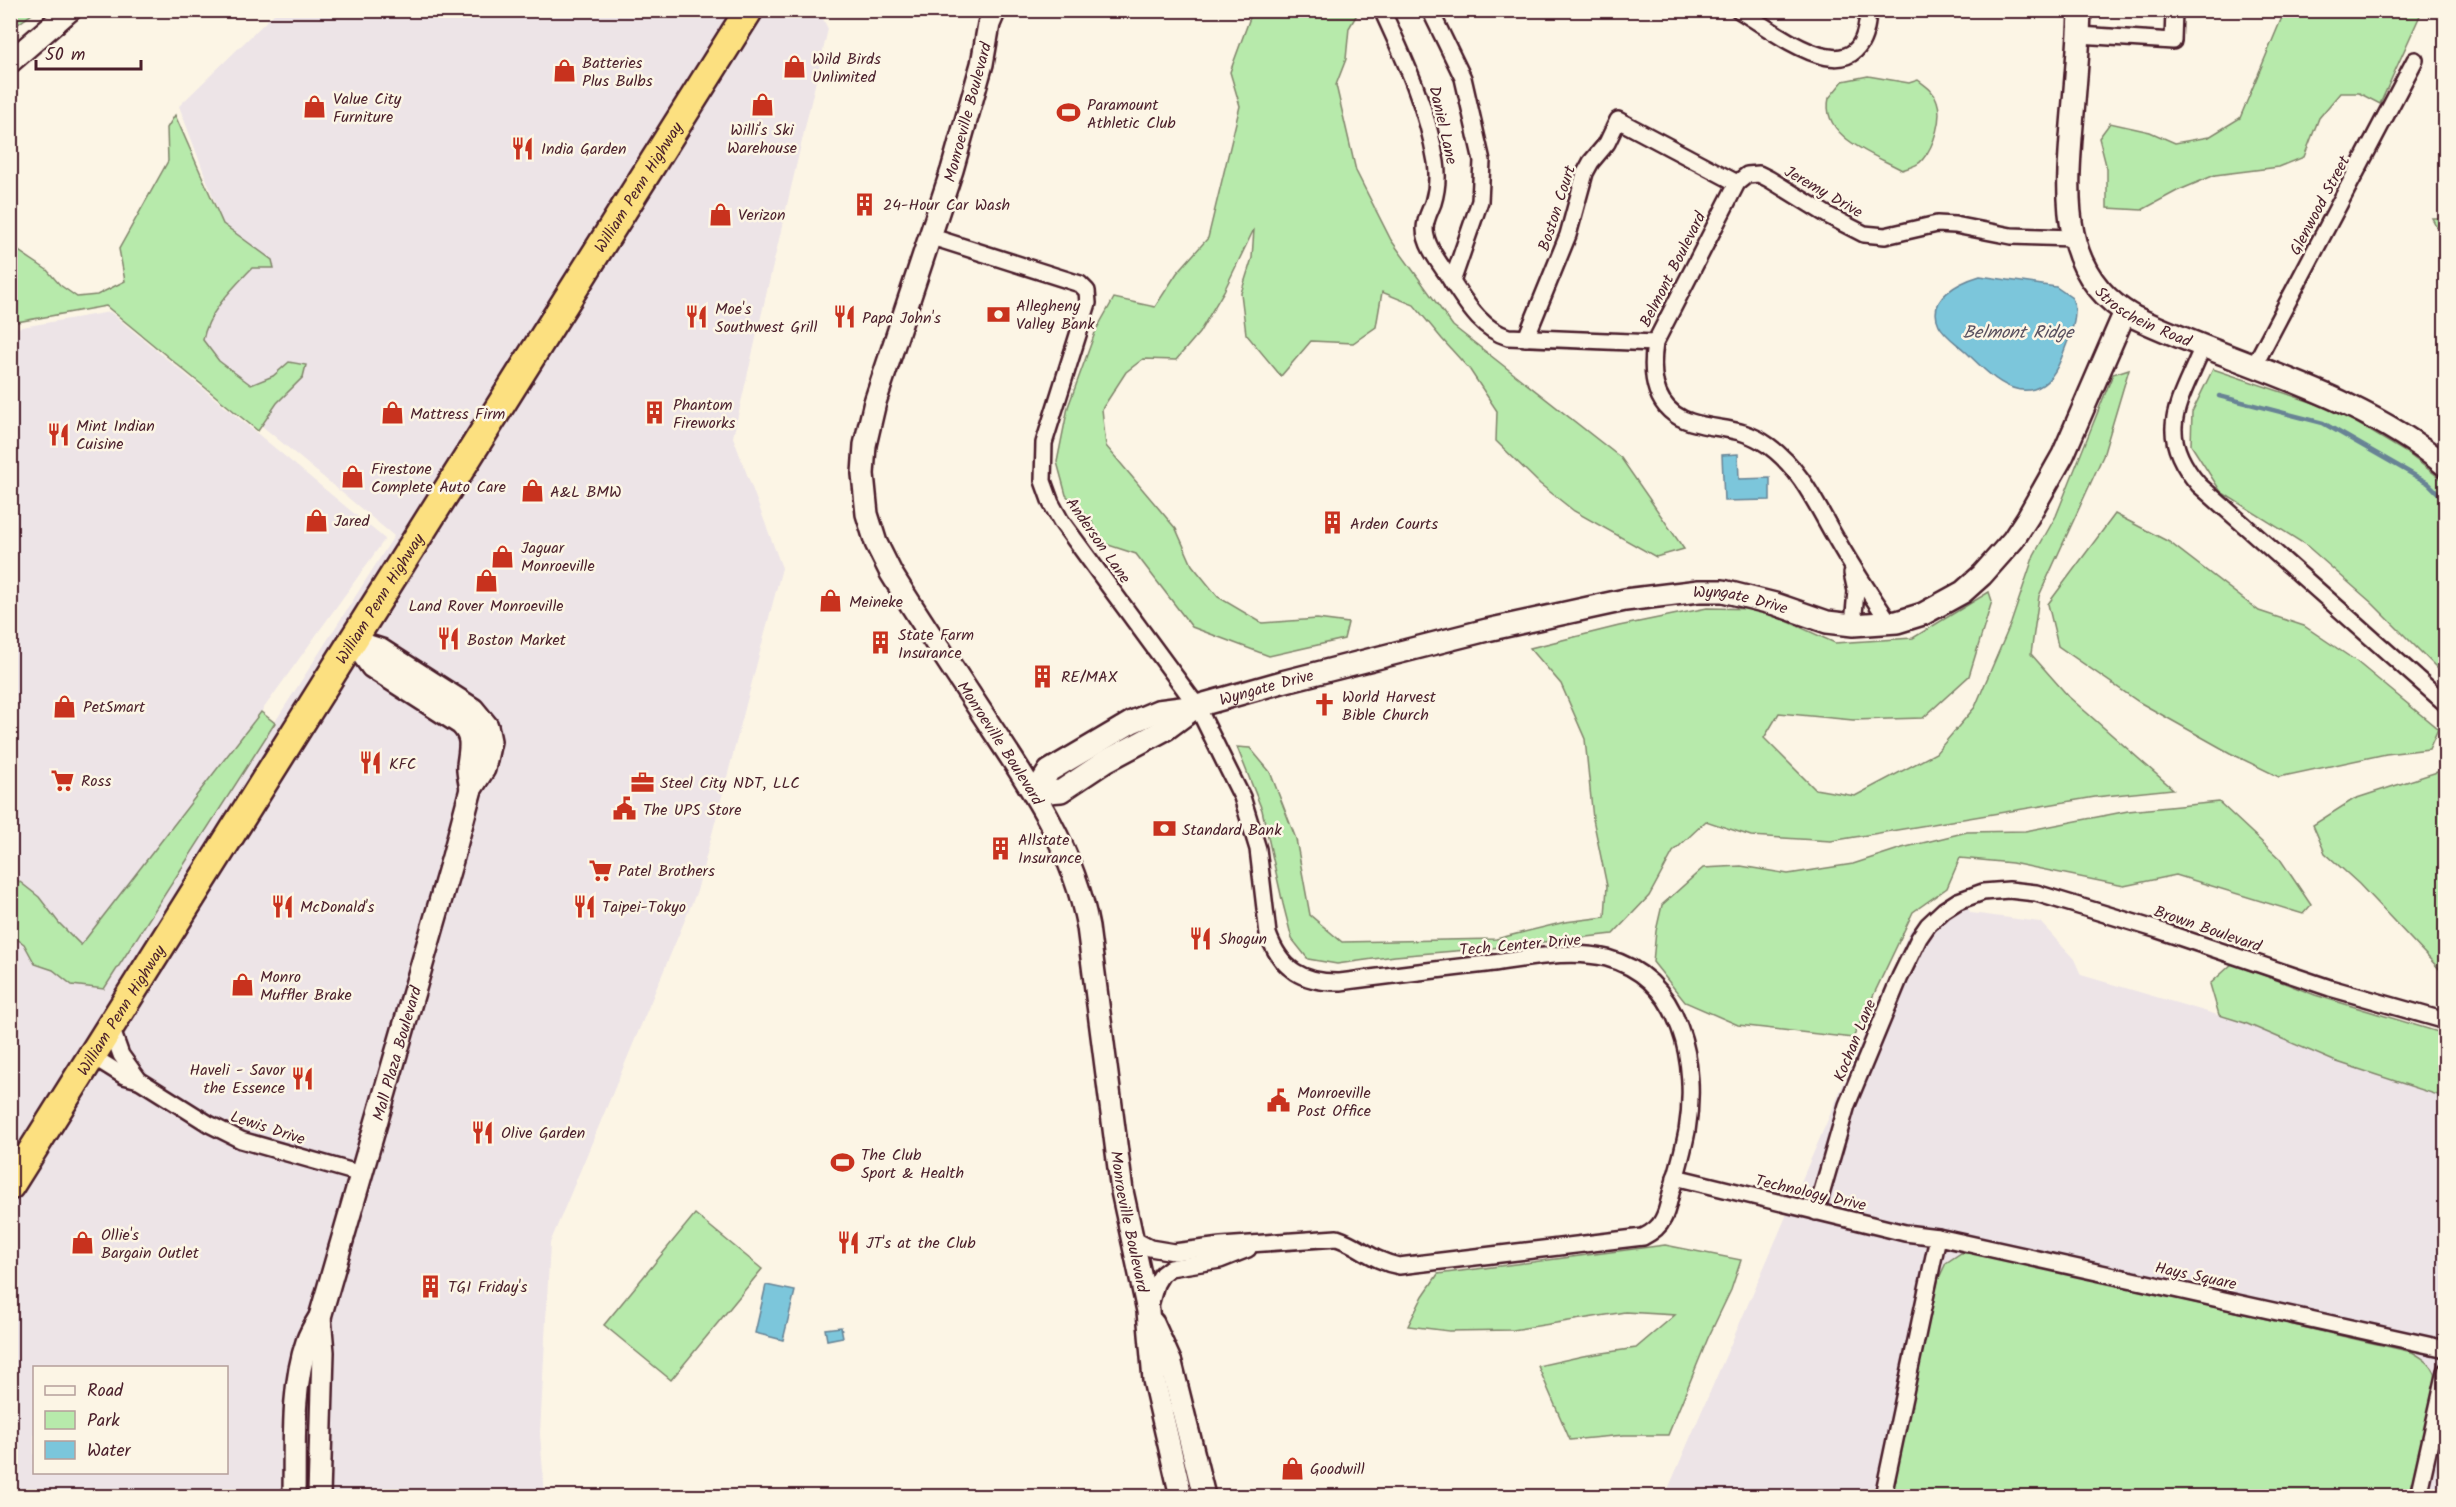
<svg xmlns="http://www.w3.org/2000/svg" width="2456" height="1507" font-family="Kalam,sans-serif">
	<rect width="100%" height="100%" fill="#fcf5e5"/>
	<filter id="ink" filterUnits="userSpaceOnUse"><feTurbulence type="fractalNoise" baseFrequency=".0167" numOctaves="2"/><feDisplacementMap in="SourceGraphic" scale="12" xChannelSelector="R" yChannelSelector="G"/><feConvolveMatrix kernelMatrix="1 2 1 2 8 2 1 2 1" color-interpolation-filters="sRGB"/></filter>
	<g filter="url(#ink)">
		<g fill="#ede4e7" fill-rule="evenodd">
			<path d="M277,11H819L828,29L733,437L782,568L697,891L550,1243L540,1434L545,1496H11L10,935L24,944L35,964L53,970L72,985L104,989L394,536L118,306L228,237L179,106ZM34,1368H226V1472H34Z"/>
			<polygon points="110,312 385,539 261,712 81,945 59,923 39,897 11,875 10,329"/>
			<polygon points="1959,893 1971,913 2040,922 2074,959 2081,975 2245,1023 2334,1061 2438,1095 2445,1109 2445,1496 1665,1496 1910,930"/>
		</g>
		<g fill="#b7eaab" stroke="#80846b" stroke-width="1.5">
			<polygon points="11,10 36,10 36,11 11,29"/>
			<polygon points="2285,10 2422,11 2380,104 2359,93 2340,93 2319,118 2304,157 2279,167 2215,175 2177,191 2142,210 2107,208 2107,169 2099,138 2110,123 2150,132 2175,143 2209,137 2240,118"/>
			<polygon points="1255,11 1359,11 1349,28 1346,59 1336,85 1356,171 1391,240 1453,326 1621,458 1684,549 1656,557 1574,511 1540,484 1496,441 1497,411 1470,370 1442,339 1414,305 1382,292 1376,327 1353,343 1311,341 1281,376 1246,334 1241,293 1252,258 1254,229 1224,291 1199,333 1176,360 1143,359 1126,372 1102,409 1106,446 1176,529 1192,565 1218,597 1262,623 1317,619 1348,623 1344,639 1269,656 1192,627 1136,554 1099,542 1092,522 1066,495 1057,462 1068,407 1096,330 1114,298 1155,307 1177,273 1208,238 1240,106 1230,72 1251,15"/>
			<path d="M1868,76L1909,83L1918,80C1926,86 1934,91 1937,101C1943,117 1934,146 1923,159C1918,166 1910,167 1902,170C1875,155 1820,137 1829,98L1843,81Z"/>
			<path d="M175,115L223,224L272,260L274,268H252C232,289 208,312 203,340L219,361L251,385L273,376L289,362L306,365L303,377L277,403L258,431L106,306L11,323V246L47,270L60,285L77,297L97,295L125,281L119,249L168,161L167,128Z"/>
			<polygon points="2432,218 2445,218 2445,239 2440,233"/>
			<polygon points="2129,369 2103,456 2039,596 2031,654 2069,697 2173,789 2095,797 1831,841 1751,836 1706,821 1673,852 1649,896 1613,934 1491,948 1395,956 1337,964 1308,959 1292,939 1283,904 1262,810 1237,747 1250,748 1270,772 1296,839 1310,915 1342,942 1496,939 1565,922 1605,917 1607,886 1593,819 1585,739 1561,684 1530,648 1619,626 1707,608 1760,609 1835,643 1913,638 1989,592 1992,601 1969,676 1923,718 1853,720 1779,713 1764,738 1815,789 1855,796 1936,753 1975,707 2011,623 2034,555 2056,516 2113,374"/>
			<polygon points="2213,369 2335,410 2407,453 2445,482 2445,676 2372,603 2306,545 2221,492 2191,445 2192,412"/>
			<polygon points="2115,514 2169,542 2259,611 2304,626 2356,661 2438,729 2429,749 2386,754 2279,777 2230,753 2139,702 2058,646 2048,604"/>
			<polygon points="261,712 275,723 104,989 72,985 53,970 35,964 24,944 11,935 11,875 39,897 59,923 81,945"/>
			<polygon points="2437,772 2446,773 2445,975 2359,884 2325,853 2313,825 2354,799"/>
			<polygon points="2219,802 2280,859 2311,905 2303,914 2176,875 2124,886 2012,863 1960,858 1947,888 1913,912 1853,1038 1738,1025 1685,1002 1653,962 1656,931 1662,905 1703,868 1741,866 1788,874 1853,864 1902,848 1967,832 2025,831 2128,811"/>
			<polygon points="2233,963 2315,995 2445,1034 2445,1109 2438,1095 2334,1061 2245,1023 2219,1015 2210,984"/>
			<polygon points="695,1214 762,1269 671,1380 604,1325"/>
			<polygon points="1665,1245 1741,1260 1731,1290 1708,1338 1668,1435 1624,1435 1570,1440 1538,1366 1583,1356 1636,1348 1675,1315 1625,1312 1513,1330 1449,1331 1408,1326 1423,1296 1438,1274"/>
			<path d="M1961,1253H1976L2412,1352C2425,1359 2436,1367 2437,1382L2412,1496H1892L1891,1489L1938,1280L1946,1263Z"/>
		</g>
		<g fill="#7bc6db" stroke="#678395" stroke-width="1.5">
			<path d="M1980,276L2056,287L2072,298C2080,315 2070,335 2064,351C2059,366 2051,384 2034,389C2007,397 1982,367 1965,351C1956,343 1944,335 1939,325C1926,298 1960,282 1980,276Z"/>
			<polygon points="1738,454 1739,479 1770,478 1770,500 1724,501 1722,455"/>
			<polygon points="766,1285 795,1291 783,1340 755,1333"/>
			<polygon points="841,1327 843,1337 827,1340 825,1329"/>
		</g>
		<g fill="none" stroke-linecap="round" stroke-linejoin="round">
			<polyline stroke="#678395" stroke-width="4.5" points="2219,396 2323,423 2428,483 2446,501"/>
			<defs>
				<g id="street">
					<path d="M1382,10C1405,60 1427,107 1436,162C1438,175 1437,190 1433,203C1430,211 1425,219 1425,229C1425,247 1443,267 1452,282"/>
					<path d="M1430,10L1463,78L1482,161L1480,201L1452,282C1467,304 1481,329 1508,337L1655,343"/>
					<path d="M1739,10C1778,34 1865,104 1868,10"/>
					<polyline points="2079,35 2173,41 2174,10"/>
					<path d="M932,237L1080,284L1087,291L1088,303L1044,443L1043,481L1051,503L1061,521L1197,706L1225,763L1242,797L1258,849L1268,934C1281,970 1303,983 1340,982C1391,975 1443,969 1494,963C1530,958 1571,949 1607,958C1683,979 1698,1065 1687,1131C1683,1152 1677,1173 1671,1193C1669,1201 1667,1212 1663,1219C1659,1228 1651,1233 1643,1237L1399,1266C1372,1261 1361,1246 1337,1238L1221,1246L1174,1252L1150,1248L1131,1238"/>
					<polyline points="1526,338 1568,235 1585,173 1591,162 1607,143 1618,120 1737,183"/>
					<path d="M2203,346C2180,403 2153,432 2199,485L2446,704"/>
					<polyline points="2254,366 2415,60"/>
					<polyline points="1852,573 1856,591 1853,625"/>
					<path d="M1890,623C1872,597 1854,570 1838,542C1817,507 1803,471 1769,446C1741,426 1721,431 1691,422C1654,411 1650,376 1655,343L1737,183L1747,175L1759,174L1769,179L1829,216L1864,234L1885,236L1937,224L1955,225L2011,236L2074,238"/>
					<polyline points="111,1027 121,1055 139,1080 209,1124 241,1140 361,1174"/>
					<polyline points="92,1056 124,1076 139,1080"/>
					<polyline points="1675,1177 1905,1233 1938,1237 2446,1349"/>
					<polyline points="1816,1212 1847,1105 1900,977 1919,938 1928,925 1944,910 1958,901 1983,892 2009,890 2036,893 2158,930 2330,988 2446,1021"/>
					<polyline points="1149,1309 1156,1284 1162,1274 1170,1268 1220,1260 1248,1249"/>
					<polyline points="1883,1496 1938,1237"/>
					<polyline points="2418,1496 2446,1371"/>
				</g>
				<g id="secondary">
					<path id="s1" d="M995,10L989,24L982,64L952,170L875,402L865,445L863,474L867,514L876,543L891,573C923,625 958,676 991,727C1033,790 1074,851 1088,927L1122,1191L1148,1311L1154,1380L1181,1496"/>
					<path id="s2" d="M2080,10C2079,49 2075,87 2072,125C2066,199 2060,276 2134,317C2238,366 2355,391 2446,466"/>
					<polyline points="10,62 70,10"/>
					<path d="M353,641L372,667L461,724C474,737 470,748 468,765C467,772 470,781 471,789"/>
					<path id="s3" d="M1035,793L1049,771L1132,722L1158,711L1197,706L1282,682L1487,630L1625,600L1699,591H1723L1775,604L1827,622L1853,625L1897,622L1923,614L1963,592L1982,575L2013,540L2028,517L2063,455L2125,312"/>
					<polyline points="1035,793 1061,791 1106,761 1166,729 1197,706"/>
					<polyline points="1153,1323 1171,1363 1204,1496"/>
					<path id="s4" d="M294,1496C295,1448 291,1388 307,1342C310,1333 315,1325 320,1317L453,857L471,789L484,769L490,741L487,726L473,709L381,650L353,641"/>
					<polyline points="319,1496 323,1352 320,1317"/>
				</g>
				<g id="highway">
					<path id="s5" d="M10,1186L749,10"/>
				</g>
			</defs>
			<use href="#street" stroke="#4a1f2b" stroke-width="20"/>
			<use href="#secondary" stroke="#4a1f2b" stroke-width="26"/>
			<use href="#highway" stroke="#4a1f2b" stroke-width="32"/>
			<use href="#street" stroke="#fcf5e5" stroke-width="15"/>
			<use href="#secondary" stroke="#fcf5e5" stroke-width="21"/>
			<use href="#highway" stroke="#fce080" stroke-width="27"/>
		</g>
	</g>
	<defs>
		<symbol id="shop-bare" viewBox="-9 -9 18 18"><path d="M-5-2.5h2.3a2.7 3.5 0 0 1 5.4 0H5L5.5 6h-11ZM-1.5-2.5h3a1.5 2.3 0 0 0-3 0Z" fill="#c8321e" stroke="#fcf5e5" stroke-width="2.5" paint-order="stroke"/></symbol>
		<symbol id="stadium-bare" viewBox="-9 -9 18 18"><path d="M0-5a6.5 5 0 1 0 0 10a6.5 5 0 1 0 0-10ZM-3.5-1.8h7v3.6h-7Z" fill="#c8321e" stroke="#fcf5e5" stroke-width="2.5" paint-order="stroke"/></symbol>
		<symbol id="restaurant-bare" viewBox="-9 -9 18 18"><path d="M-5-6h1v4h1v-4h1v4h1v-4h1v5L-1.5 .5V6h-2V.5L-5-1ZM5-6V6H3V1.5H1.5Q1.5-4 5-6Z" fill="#c8321e" stroke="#fcf5e5" stroke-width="2.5" paint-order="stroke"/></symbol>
		<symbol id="building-bare" viewBox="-9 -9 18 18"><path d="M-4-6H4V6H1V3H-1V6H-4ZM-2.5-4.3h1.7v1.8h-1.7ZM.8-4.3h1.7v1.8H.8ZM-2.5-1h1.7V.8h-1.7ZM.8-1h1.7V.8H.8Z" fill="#c8321e" stroke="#fcf5e5" stroke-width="2.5" paint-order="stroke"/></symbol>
		<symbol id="bank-bare" viewBox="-9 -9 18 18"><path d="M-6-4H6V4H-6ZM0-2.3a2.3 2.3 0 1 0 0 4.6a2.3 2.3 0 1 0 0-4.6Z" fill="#c8321e" stroke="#fcf5e5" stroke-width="2.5" paint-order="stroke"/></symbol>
		<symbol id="church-bare" viewBox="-9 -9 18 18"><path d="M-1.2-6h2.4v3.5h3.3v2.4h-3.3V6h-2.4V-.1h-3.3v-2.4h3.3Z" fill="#c8321e" stroke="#fcf5e5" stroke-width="2.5" paint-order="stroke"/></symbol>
		<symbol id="supermarket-bare" viewBox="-9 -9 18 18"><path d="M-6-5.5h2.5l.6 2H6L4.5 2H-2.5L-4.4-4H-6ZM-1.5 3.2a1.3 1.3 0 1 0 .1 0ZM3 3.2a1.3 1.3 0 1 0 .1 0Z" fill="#c8321e" stroke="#fcf5e5" stroke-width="2.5" paint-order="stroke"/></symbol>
		<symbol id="office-bare" viewBox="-9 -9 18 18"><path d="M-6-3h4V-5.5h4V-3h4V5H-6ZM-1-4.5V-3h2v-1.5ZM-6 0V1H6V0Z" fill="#c8321e" stroke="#fcf5e5" stroke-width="2.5" paint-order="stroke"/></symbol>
		<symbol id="civic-bare" viewBox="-9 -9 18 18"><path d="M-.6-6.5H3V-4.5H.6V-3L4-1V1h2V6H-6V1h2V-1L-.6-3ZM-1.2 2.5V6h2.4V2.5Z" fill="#c8321e" stroke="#fcf5e5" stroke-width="2.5" paint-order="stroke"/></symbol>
	</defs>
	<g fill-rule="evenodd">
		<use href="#shop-bare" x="778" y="50" width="33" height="33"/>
		<use href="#shop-bare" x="548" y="54" width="33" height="33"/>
		<use href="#shop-bare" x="746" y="88" width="33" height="33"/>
		<use href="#shop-bare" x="298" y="90" width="33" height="33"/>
		<use href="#stadium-bare" x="1052" y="96" width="33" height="33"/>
		<use href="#restaurant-bare" x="506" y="132" width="33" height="33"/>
		<use href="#building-bare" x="848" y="188" width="33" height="33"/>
		<use href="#shop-bare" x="704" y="198" width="33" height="33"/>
		<use href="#bank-bare" x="982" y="298" width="33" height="33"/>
		<use href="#restaurant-bare" x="680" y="300" width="33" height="33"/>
		<use href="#restaurant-bare" x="828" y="300" width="33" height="33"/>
		<use href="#shop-bare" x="376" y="396" width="33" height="33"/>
		<use href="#building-bare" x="638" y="396" width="33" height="33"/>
		<use href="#restaurant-bare" x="42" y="418" width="33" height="33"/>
		<use href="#shop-bare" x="336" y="460" width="33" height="33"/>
		<use href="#shop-bare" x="516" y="474" width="33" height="33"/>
		<use href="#shop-bare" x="300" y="504" width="33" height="33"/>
		<use href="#building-bare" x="1316" y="506" width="33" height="33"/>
		<use href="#shop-bare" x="486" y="540" width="33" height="33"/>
		<use href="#shop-bare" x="470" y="564" width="33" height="33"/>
		<use href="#shop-bare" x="814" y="584" width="33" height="33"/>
		<use href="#restaurant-bare" x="432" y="622" width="33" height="33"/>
		<use href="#building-bare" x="864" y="626" width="33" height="33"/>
		<use href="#building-bare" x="1026" y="660" width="33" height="33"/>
		<use href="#church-bare" x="1308" y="688" width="33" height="33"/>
		<use href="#shop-bare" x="48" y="690" width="33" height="33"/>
		<use href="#restaurant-bare" x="354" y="746" width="33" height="33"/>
		<use href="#supermarket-bare" x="46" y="764" width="33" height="33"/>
		<use href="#office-bare" x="626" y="766" width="33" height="33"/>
		<use href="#civic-bare" x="608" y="792" width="33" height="33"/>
		<use href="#bank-bare" x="1148" y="812" width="33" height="33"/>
		<use href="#building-bare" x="984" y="832" width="33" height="33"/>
		<use href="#supermarket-bare" x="584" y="854" width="33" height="33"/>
		<use href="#restaurant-bare" x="266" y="890" width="33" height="33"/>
		<use href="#restaurant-bare" x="568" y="890" width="33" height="33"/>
		<use href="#restaurant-bare" x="1184" y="922" width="33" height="33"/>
		<use href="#shop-bare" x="226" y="968" width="33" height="33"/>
		<use href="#restaurant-bare" x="286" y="1062" width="33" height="33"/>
		<use href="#civic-bare" x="1262" y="1084" width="33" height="33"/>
		<use href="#restaurant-bare" x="466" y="1116" width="33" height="33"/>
		<use href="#stadium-bare" x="826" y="1146" width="33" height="33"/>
		<use href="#restaurant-bare" x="832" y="1226" width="33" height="33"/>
		<use href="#shop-bare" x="66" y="1226" width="33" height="33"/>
		<use href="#building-bare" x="414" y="1270" width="33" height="33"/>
		<use href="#shop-bare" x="1276" y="1452" width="33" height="33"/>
	</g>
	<g text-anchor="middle" stroke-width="5" stroke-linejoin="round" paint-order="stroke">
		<g font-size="16" fill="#4a1f2b" stroke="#fcf5e5" text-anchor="start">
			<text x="812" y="64">Wild Birds<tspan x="812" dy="18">Unlimited</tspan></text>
			<text x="582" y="68">Batteries<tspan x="582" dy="18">Plus Bulbs</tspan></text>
			<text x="333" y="104">Value City<tspan x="333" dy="18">Furniture</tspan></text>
			<text x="1087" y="110">Paramount<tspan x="1087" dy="18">Athletic Club</tspan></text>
			<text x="762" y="135" text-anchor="middle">Willi's Ski<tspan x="762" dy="18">Warehouse</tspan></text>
			<text x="541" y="154">India Garden</text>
			<text x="883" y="210">24-Hour Car Wash</text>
			<text x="738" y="220">Verizon</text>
			<text x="1016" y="311">Allegheny<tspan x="1016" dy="18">Valley Bank</tspan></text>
			<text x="715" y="314">Moe's<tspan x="715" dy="18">Southwest Grill</tspan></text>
			<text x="862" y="323">Papa John's</text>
			<text x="673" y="410">Phantom<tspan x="673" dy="18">Fireworks</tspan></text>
			<text x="410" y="419">Mattress Firm</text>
			<text x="76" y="431">Mint Indian<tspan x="76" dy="18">Cuisine</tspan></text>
			<text x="371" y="474">Firestone<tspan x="371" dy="18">Complete Auto Care</tspan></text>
			<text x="550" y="497">A&amp;L BMW</text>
			<text x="334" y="526">Jared</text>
			<text x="1350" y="529">Arden Courts</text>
			<text x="521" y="553">Jaguar<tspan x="521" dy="18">Monroeville</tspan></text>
			<text x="849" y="607">Meineke</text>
			<text x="486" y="611" text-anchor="middle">Land Rover Monroeville</text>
			<text x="898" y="640">State Farm<tspan x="898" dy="18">Insurance</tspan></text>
			<text x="467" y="645">Boston Market</text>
			<text x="1061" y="682">RE/MAX</text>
			<text x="1342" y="702">World Harvest<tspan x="1342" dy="18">Bible Church</tspan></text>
			<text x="83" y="712">PetSmart</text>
			<text x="389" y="769">KFC</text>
			<text x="81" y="786">Ross</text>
			<text x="660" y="788">Steel City NDT, LLC</text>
			<text x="643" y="815">The UPS Store</text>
			<text x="1182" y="835">Standard Bank</text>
			<text x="1018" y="845">Allstate<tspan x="1018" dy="18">Insurance</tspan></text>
			<text x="618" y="876">Patel Brothers</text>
			<text x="300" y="912">McDonald's</text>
			<text x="602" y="912">Taipei-Tokyo</text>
			<text x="1219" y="944">Shogun</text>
			<text x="260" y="982">Monro<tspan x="260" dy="18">Muffler Brake</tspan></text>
			<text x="285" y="1075" text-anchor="end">Haveli - Savor<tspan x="285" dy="18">the Essence</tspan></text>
			<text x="1297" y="1098">Monroeville<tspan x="1297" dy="18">Post Office</tspan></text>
			<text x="501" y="1138">Olive Garden</text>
			<text x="861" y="1160">The Club<tspan x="861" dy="18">Sport &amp; Health</tspan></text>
			<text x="101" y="1240">Ollie's<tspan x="101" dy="18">Bargain Outlet</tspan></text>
			<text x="866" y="1248">JT's at the Club</text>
			<text x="448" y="1292">TGI Friday's</text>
			<text x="1310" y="1474">Goodwill</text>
		</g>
		<g font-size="16" fill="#4a1f2b" stroke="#fcf5e5">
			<text transform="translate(967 112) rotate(-75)" y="6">Monroeville Boulevard</text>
			<text transform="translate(1444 125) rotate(77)" y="6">Daniel Lane</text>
			<text dy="6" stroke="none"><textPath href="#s5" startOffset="1180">William Penn Highway</textPath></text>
			<text transform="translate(1824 191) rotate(30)" y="6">Jeremy Drive</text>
			<text transform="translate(2319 205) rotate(-62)" y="6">Glenwood Street</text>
			<text transform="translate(1556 208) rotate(-72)" y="6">Boston Court</text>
			<text transform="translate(1672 269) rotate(-63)" y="6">Belmont Boulevard</text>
			<text dy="6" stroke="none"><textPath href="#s2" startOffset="339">Stroschein Road</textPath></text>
			<text transform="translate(1099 540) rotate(55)" y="6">Anderson Lane</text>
			<text dy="6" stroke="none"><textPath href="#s5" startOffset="694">William Penn Highway</textPath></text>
			<text dy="6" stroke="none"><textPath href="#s3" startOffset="748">Wyngate Drive</textPath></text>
			<text dy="6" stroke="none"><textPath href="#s3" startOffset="262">Wyngate Drive</textPath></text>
			<text dy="6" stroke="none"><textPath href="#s1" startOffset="790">Monroeville Boulevard</textPath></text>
			<text transform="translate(2208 928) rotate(19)" y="6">Brown Boulevard</text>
			<text transform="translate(1520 944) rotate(-5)" y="6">Tech Center Drive</text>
			<text dy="6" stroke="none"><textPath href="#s5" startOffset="208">William Penn Highway</textPath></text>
			<text transform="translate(1854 1040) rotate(-68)" y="6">Kochan Lane</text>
			<text dy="6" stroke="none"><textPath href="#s4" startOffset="458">Mall Plaza Boulevard</textPath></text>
			<text transform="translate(268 1127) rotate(18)" y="6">Lewis Drive</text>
			<text transform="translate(1811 1192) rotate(13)" y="6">Technology Drive</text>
			<text dy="6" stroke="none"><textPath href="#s1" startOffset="1293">Monroeville Boulevard</textPath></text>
			<text transform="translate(2196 1275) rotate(12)" y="6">Hays Square</text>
		</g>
		<g font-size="18" font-style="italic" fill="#595160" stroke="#fcf5e5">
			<text x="2018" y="338">Belmont Ridge</text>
		</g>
	</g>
	<rect width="2456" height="1507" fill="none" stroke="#fcf5e5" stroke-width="36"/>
	<rect x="18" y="18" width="2420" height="1471" fill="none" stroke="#4a1f2b" stroke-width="2" filter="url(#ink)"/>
	<rect x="33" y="1366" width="195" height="108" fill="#fcf5e5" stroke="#b59f9b" stroke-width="1.5"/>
	<rect x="45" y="1386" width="30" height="9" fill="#fcf5e5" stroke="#b59f9b" stroke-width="1.5"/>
	<text x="87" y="1396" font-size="18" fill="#4a1f2b">Road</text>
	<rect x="45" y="1411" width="30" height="18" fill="#b7eaab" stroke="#b59f9b" stroke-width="1.5"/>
	<text x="87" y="1426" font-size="18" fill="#4a1f2b">Park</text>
	<rect x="45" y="1441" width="30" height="18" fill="#7bc6db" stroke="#b59f9b" stroke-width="1.5"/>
	<text x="87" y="1456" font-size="18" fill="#4a1f2b">Water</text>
	<path d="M36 60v9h105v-9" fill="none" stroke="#4a1f2b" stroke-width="3"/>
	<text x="45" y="60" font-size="18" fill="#4a1f2b" stroke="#fcf5e5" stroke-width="4.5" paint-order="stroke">50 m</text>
</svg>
